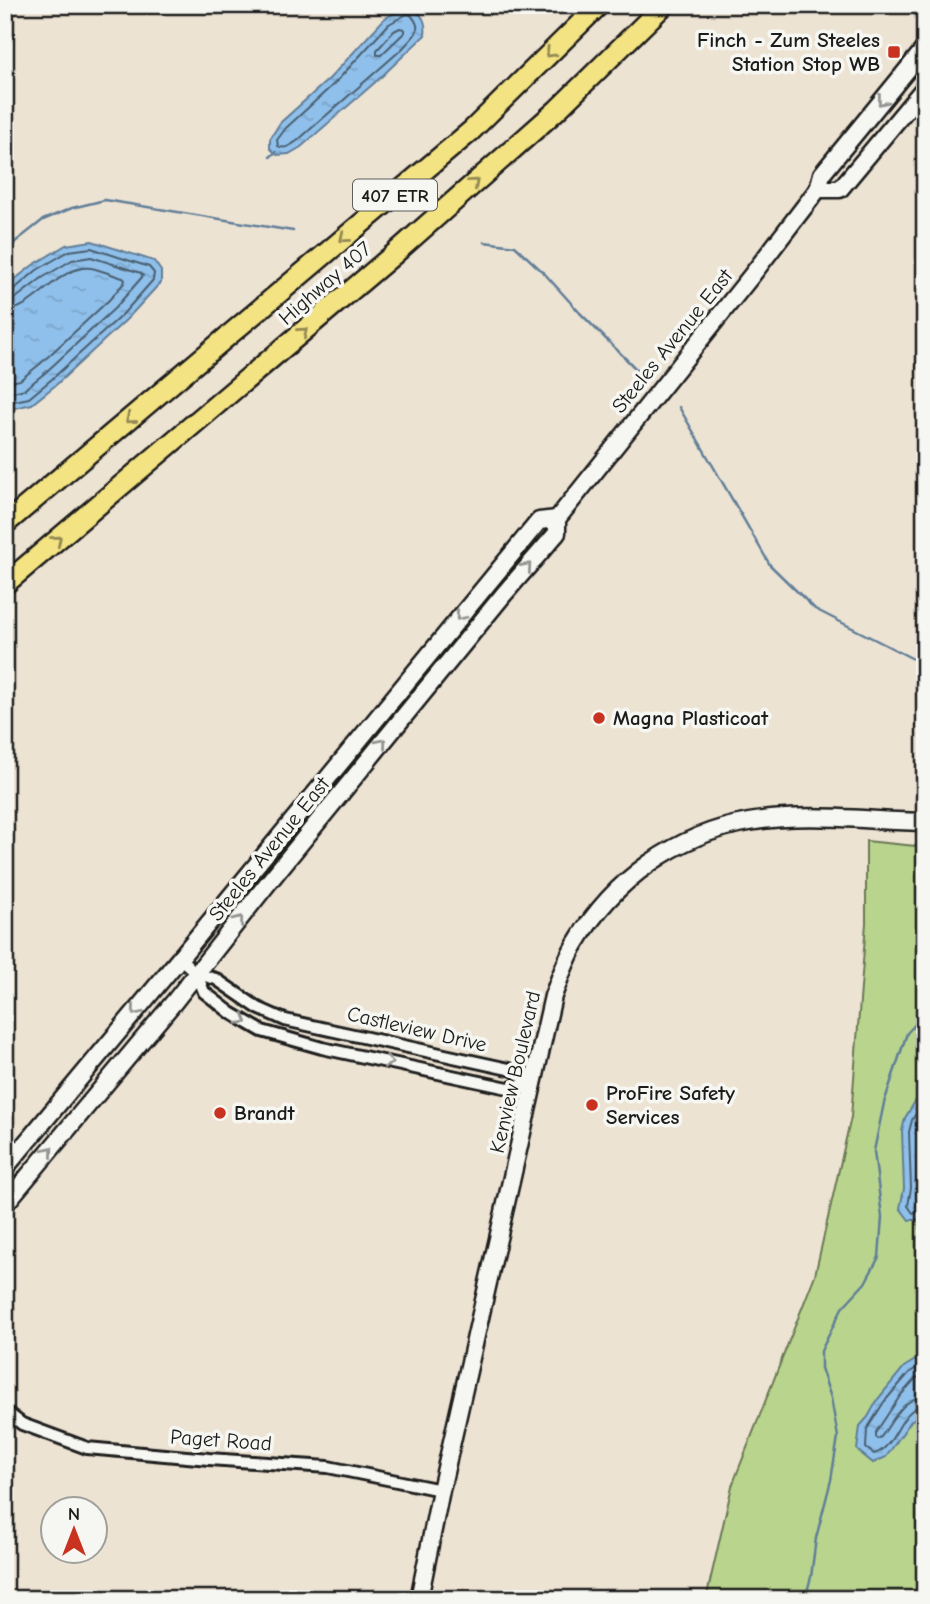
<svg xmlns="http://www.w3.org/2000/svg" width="930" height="1604" font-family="'Comic Neue',sans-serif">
	<defs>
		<pattern id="water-ripples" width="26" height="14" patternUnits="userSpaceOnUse" patternTransform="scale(1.75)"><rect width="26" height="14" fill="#8fc0eb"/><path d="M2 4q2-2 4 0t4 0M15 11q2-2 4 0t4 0" fill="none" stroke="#7ba4c9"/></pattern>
	</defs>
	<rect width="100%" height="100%" fill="#ede3d3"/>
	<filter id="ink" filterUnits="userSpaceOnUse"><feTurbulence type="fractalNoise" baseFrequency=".0143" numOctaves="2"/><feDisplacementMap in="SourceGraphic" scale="14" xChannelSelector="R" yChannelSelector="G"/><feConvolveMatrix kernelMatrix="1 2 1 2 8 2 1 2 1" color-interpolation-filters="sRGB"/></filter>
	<g filter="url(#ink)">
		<polygon fill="#b9d58d" stroke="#6a7854" stroke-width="2" points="866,841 925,847 925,1599 706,1599 732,1486 815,1275 851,1117 866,923"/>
		<g fill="url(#water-ripples)" stroke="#617e98" stroke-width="2">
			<path d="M408,6H413C422,16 427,21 425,35L380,78L301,147L289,154L277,155L270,148V139L280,123L330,78L385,18Z"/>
			<polygon points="92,241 154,261 161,271 161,282 128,318 57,384 32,404 5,410 5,287 33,265 66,245"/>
			<polygon points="925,1056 925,1215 917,1220 909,1220 900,1208 904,1189 902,1131 905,1118 922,1090 919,1068"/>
			<polygon points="925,1354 925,1411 911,1421 886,1457 873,1463 857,1450 860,1426 868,1417 878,1399 904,1367"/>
		</g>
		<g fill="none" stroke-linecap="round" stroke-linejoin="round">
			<g stroke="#4a5e6f" stroke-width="2">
				<path d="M407,14L411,15C425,31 413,36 402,49L297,141C291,145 285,150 278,146L277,140L286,128L335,83L389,24Z"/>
				<polygon points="400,28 404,29 404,33 381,55 377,55 377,50 394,31"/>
				<polyline points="5,292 12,291 37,270 69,251 91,248 149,267 154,273 153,280 123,314 52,379 29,398 5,403"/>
				<polyline points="5,301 16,298 42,278 72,260 91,257 141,273 143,276 116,307 46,372 25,389 5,394"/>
				<path d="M5,311C35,310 59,264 91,268C101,270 113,275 123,278L125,280L124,283L109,300L40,364L20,380L5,383"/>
				<polyline points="925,1099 912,1120 909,1132 911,1188 908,1206 913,1213 925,1210"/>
				<path d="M925,1115C910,1141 923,1171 919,1198L920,1201H925"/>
				<path d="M925,1362L909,1373L884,1402L867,1429L866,1448L874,1454C898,1447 898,1408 925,1405"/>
				<path d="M925,1373L915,1379L900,1396L876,1432V1437L878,1439L881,1437C893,1421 902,1398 925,1396"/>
			</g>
			<g stroke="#617e98" stroke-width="2.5">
				<polyline points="419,14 426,5"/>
				<polyline points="270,157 276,152"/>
				<polyline points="484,242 515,246 544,273 580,313 638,371"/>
				<polyline points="5,250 43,220 72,208 105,200 293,231"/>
				<polyline points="679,407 770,565 815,609 925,665"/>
				<polyline points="805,1599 811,1577 816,1538 831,1480 838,1437 831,1398 821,1368 821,1351 842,1308 865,1283 879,1257 882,1217 874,1151 884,1103 907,1033 925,1014"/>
			</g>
			<defs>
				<g id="street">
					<polyline points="180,958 197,974 216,979 258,1008 285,1020 513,1070 532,1083"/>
					<polyline points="197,974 204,992 231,1013 262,1031 322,1048 508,1088 532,1083"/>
					<polyline points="5,1411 22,1424 87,1448 209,1459 328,1467 441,1490"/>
				</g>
				<g id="secondary">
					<polyline points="818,189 840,189 925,87"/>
					<polyline points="5,1168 180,958 539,521 557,519"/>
					<polyline points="5,1204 174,1002 268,883 387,737 504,594 557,533 557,519 752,275 818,189 822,174 925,48"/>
					<path d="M419,1599L441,1490L553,996C560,978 566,959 576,943C613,880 677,834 749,822C807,812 867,821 925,822"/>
				</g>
				<g id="highway">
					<polyline points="5,524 471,131 599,5"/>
					<polyline points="5,584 393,255 557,110 664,5"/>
				</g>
			</defs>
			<use href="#street" stroke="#1c1c1c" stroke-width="16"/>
			<use href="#secondary" stroke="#1c1c1c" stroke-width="21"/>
			<use href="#highway" stroke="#1c1c1c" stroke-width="24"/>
			<use href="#street" stroke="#f6f6f2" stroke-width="10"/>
			<use href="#secondary" stroke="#f6f6f2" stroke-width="16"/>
			<use href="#highway" stroke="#f4e382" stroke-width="19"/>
		</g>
		<defs><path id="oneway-chevron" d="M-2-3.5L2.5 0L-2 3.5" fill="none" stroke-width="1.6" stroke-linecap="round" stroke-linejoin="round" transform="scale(1.75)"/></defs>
		<g stroke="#938954">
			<use href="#oneway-chevron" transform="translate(550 53) rotate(135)"/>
			<use href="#oneway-chevron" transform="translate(474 183) rotate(-41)"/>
			<use href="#oneway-chevron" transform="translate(344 238) rotate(140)"/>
			<use href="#oneway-chevron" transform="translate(303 332) rotate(-41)"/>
			<use href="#oneway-chevron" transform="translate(130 419) rotate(140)"/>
			<use href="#oneway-chevron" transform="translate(57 540) rotate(-40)"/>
		</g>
		<g stroke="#949492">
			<use href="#oneway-chevron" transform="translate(882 101) rotate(129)"/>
			<use href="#oneway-chevron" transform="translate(527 567) rotate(-49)"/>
			<use href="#oneway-chevron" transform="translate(460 616) rotate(130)"/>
			<use href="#oneway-chevron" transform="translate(382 743) rotate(-51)"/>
			<use href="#oneway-chevron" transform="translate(239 920) rotate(-52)"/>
			<use href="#oneway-chevron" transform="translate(136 1011) rotate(130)"/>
			<use href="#oneway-chevron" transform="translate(243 1020) rotate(31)"/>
			<use href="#oneway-chevron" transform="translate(389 1062) rotate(12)"/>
			<use href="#oneway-chevron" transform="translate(49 1151) rotate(-50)"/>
		</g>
	</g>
	<g fill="#c8321e" stroke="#f6f6f2" stroke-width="2.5">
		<rect x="887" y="45" width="14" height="14" rx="3.5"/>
		<circle cx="599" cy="718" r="7"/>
		<circle cx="592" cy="1105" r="7"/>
		<circle cx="220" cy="1113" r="7"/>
	</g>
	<g text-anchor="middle" stroke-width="7" stroke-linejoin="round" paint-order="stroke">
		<rect fill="#f6f6f2" stroke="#5d5d5c" stroke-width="2" x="353" y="179.5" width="84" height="31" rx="5"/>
		<g font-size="19" font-weight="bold" fill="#1c1c1c">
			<text x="395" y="202">407 ETR</text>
		</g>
		<g font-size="21" font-weight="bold" fill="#1c1c1c" stroke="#f6f6f2" text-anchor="start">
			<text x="880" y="47" text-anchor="end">Finch - Zum Steeles<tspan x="880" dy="24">Station Stop WB</tspan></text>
			<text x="613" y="725">Magna Plasticoat</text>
			<text x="606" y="1100">ProFire Safety<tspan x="606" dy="24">Services</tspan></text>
			<text x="234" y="1120">Brandt</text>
		</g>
		<g font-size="21" fill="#1c1c1c" stroke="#f6f6f2">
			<text transform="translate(325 283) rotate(-41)" y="7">Highway 407</text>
			<text transform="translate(672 341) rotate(-51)" y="7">Steeles Avenue East</text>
			<text transform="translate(269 849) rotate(-51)" y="7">Steeles Avenue East</text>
			<text transform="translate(417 1029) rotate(13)" y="7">Castleview Drive</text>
			<text transform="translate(515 1072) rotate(-77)" y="7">Kenview Boulevard</text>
			<text transform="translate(221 1440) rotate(4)" y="7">Paget Road</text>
		</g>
	</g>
	<rect width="930" height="1604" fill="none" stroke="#f6f6f2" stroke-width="28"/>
	<rect x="14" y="14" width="902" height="1576" fill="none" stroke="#1c1c1c" stroke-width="2.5" filter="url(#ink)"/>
	<g transform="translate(74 1530)"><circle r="33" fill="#f6f6f2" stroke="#9f9f9c" stroke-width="2"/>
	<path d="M0-5L12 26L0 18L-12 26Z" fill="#c8321e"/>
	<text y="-10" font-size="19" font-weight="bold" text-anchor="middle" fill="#1c1c1c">N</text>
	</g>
</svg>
